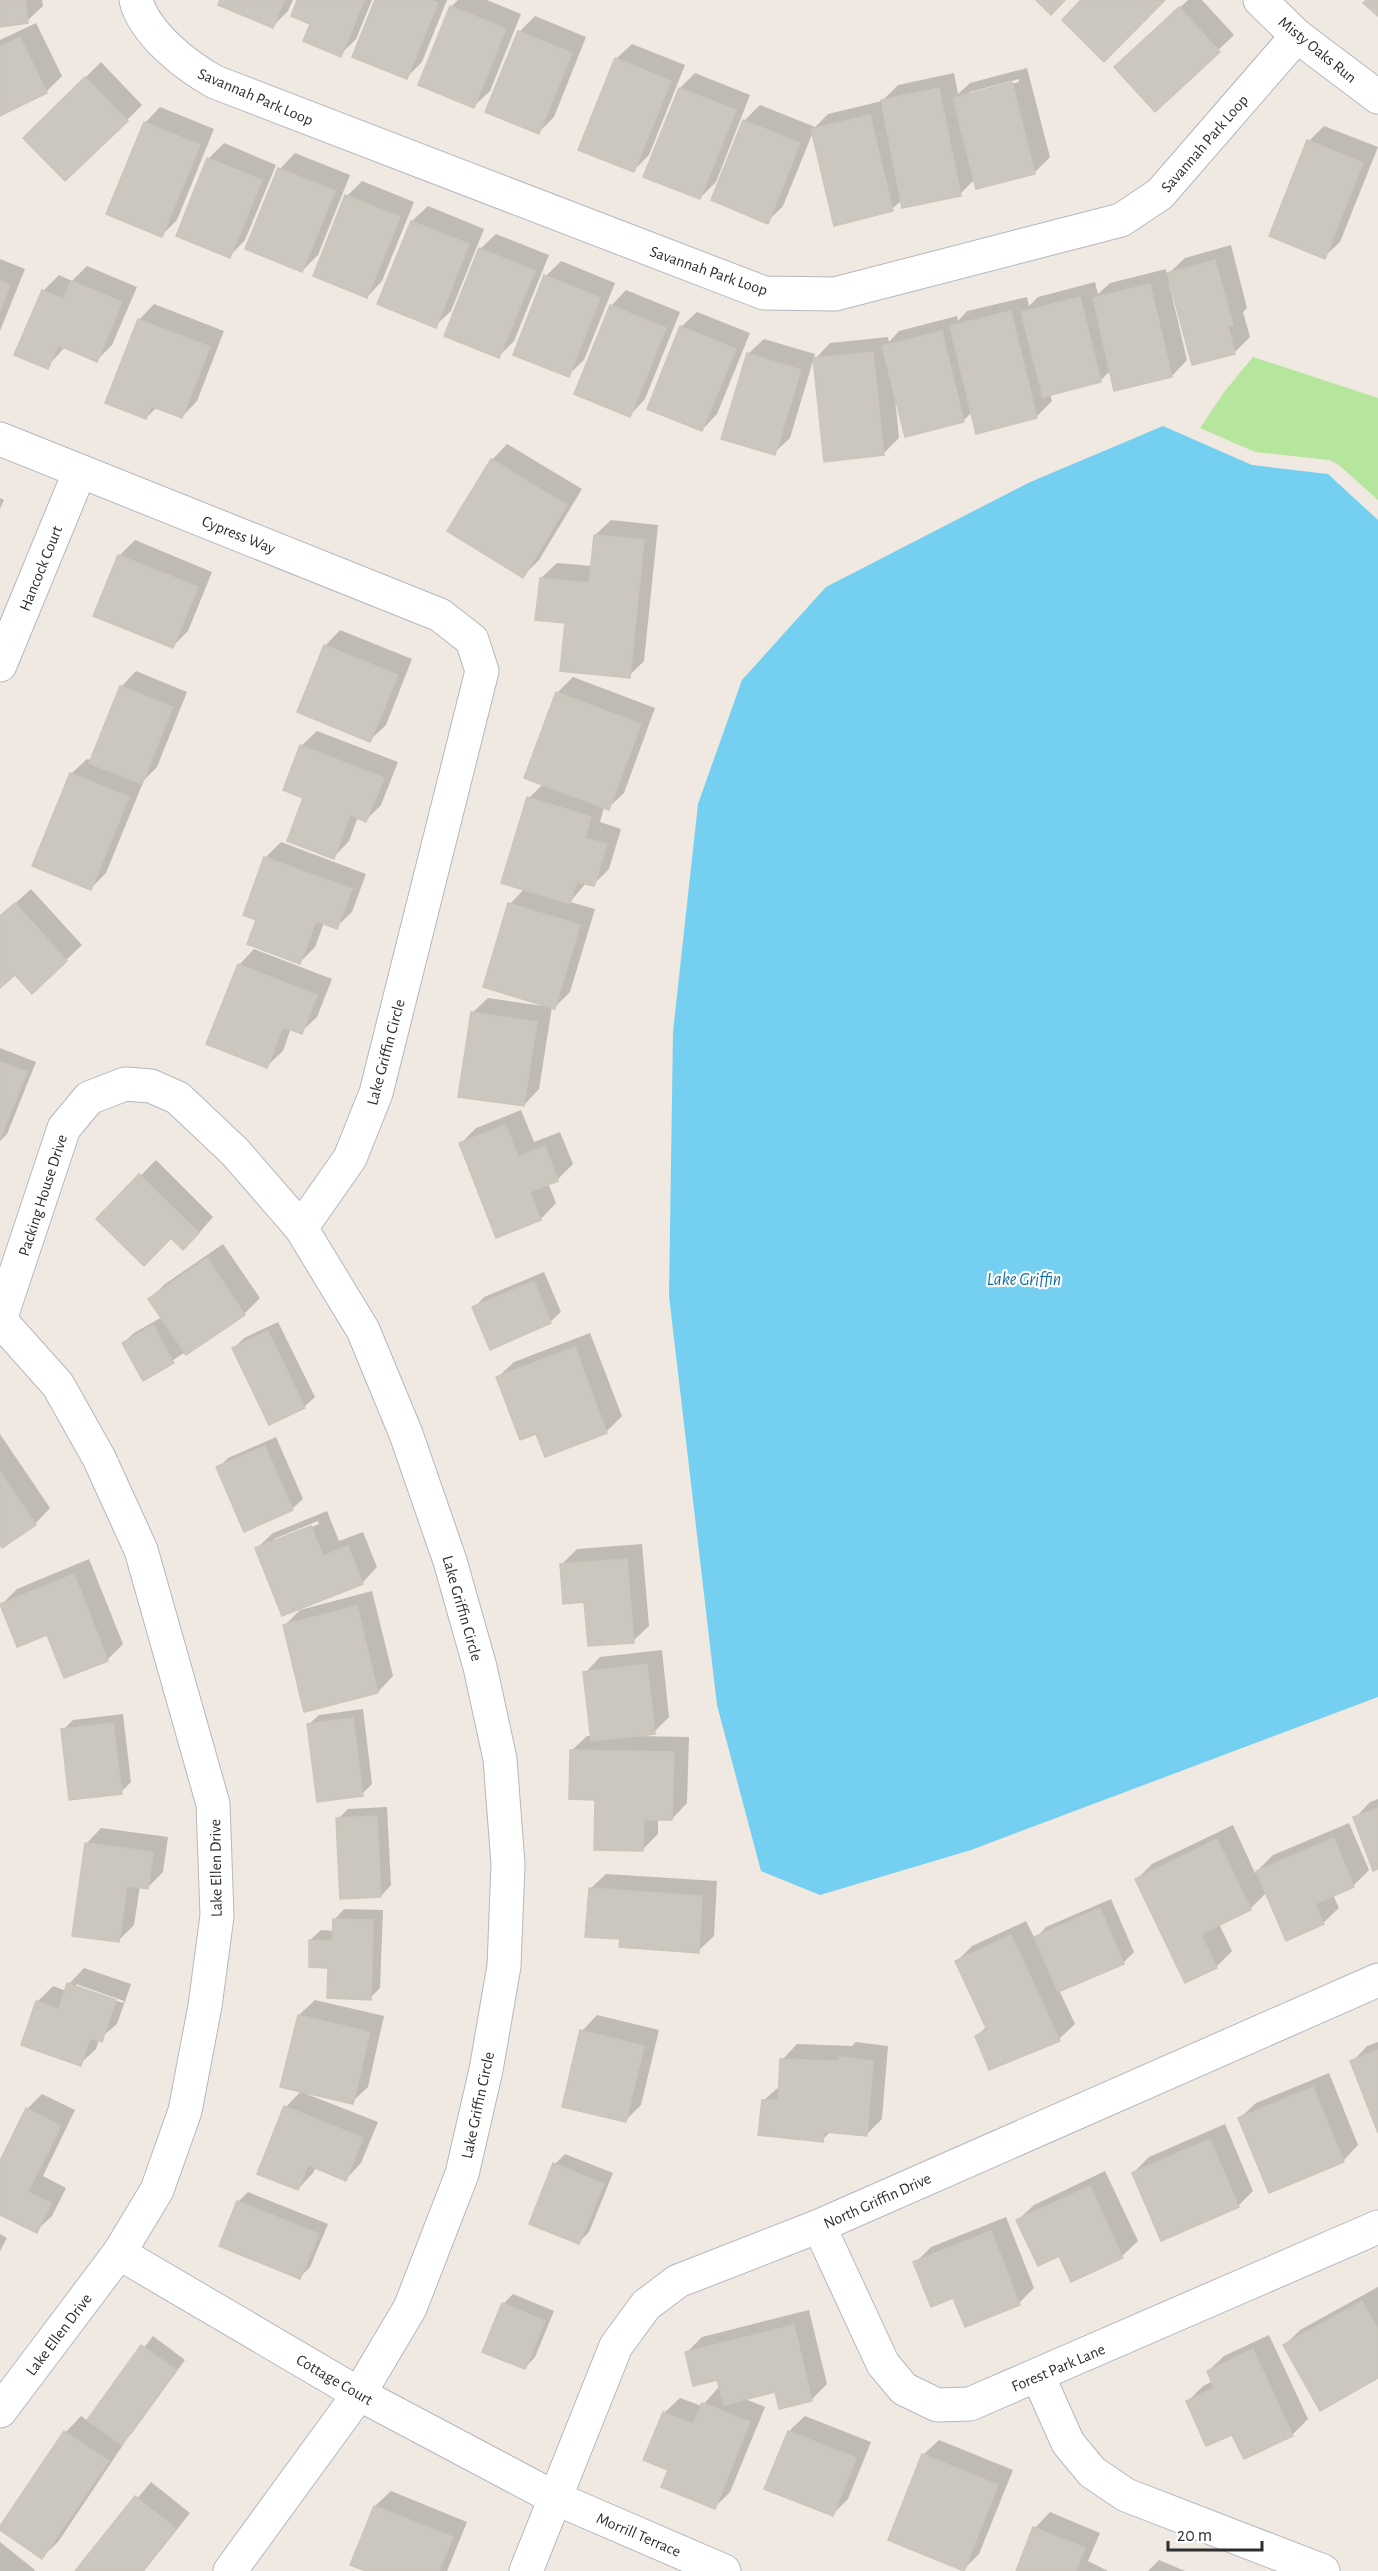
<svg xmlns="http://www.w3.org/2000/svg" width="1378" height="2571" font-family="'Alegreya Sans',sans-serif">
	<rect width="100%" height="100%" fill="#efe9e1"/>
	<polygon fill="#b6e59e" points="1253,357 1378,398 1378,500 1339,465 1329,460 1255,452 1200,428 1224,392"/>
	<polygon fill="#75cff0" points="1163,426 1252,465 1328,474 1378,520 1378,1697 971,1850 820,1895 761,1871 717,1705 669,1296 673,1032 698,804 742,680 826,587 1028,483"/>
	<g fill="#0003" fill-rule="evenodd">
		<polygon points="0,0 42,0 43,6 27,21 0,25"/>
		<polygon points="221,0 293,0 288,11 273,26"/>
		<polygon points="299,0 372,0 356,39 340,55 312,23"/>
		<polygon points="377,0 447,0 422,62 407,77"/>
		<polygon points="458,0 487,0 521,14 490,91 474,106 451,7"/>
		<polygon points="1188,0 1202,0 1234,35 1155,110 1132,52"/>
		<polygon points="535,16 586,37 554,117 539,132 519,32"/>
		<polygon points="36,23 62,76 46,92 0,114 0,40"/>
		<polygon points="632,44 685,65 649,155 633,171 616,59"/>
		<polygon points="101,62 142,105 127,120 25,138"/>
		<path d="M1027,68L1050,157L1034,173L975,179L960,194L902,200L892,209L813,132L783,206L767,222L713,200L745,120L760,105L815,127L828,114L882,101L898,85L954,73L958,94L970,83ZM1019,79V82L970,95V92Z"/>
		<polygon points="695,73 750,95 716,182 700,198 680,88"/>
		<polygon points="160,107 214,129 177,220 162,235 145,123"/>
		<polygon points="1324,126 1378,147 1340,242 1324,257 1309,141"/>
		<polygon points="224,143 276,165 245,240 230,256 208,159"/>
		<polygon points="295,153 350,175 318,255 302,271 280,169"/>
		<polygon points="362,181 414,202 382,281 367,297 347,196"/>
		<polygon points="428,206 484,229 451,311 435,326 379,304 412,221"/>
		<polygon points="496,234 549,255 514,341 499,356 480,249"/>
		<polygon points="1231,245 1247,308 1243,312 1250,337 1234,353 1171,282 1169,283 1187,360 1172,376 1111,370 1100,381 1050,394 1052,401 1036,417 972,412 963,421 895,398 899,438 883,454 815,359 830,343 888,337 889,342 899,331 957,316 958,321 967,311 1027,297 1029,306 1038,297 1095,282 1098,294 1110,283 1166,269 1167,275 1185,258"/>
		<polygon points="0,259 25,269 0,331"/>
		<polygon points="561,261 615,283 584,360 568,375 546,276"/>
		<polygon points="87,266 137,287 112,345 97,360 65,347 47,367 43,291 59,275 72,281"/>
		<polygon points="626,290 680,312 645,399 630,415 611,306"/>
		<polygon points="154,304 224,331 197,401 182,417 157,407 146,418 139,320"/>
		<polygon points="697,312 750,333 717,414 702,430 681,327"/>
		<polygon points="764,339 815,354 790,438 774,453 748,354"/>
		<polygon points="507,444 582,489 539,560 523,576 492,460"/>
		<polygon points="0,498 4,500 0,509"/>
		<polygon points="611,520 658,525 644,661 629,676 567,621 541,578 557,563 592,566 595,535"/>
		<polygon points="135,540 212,572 188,631 173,646 119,556"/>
		<polygon points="340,630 412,659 386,725 370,740 325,646"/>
		<polygon points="136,671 187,692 157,767 144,780 106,873 91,888 71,774 87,759 91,760 121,687"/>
		<polygon points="573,677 655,708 624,793 608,808 604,807 600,822 621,829 609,869 593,885 586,883 570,902 595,909 570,992 554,1008 552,1007 539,1089 524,1105 472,1013 488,998 543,1006 510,904 525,888 529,798 543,784 557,693"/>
		<polygon points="317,731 398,762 381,805 366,820 358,817 349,841 334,857 305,797 301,746"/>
		<polygon points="281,842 366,874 352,912 336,927 324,923 315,947 300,962 258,919 265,858"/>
		<polygon points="31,889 82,945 32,992 15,973 0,986 0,917"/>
		<polygon points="254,949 332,979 317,1017 301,1032 291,1028 283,1051 267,1066 239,965"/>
		<polygon points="0,1048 36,1062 7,1134 0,1141"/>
		<polygon points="521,1110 534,1142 560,1132 573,1164 558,1179 548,1183 556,1203 541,1219 497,1236 461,1143 476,1128"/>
		<polygon points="156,1160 213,1217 199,1233 171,1236 98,1219"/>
		<polygon points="223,1244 260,1298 244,1314 144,1379 123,1343 134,1333 162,1317 150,1299 165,1284"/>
		<polygon points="544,1272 561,1312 550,1322 474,1308 484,1297"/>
		<polygon points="278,1322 315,1397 304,1407 234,1348 244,1338"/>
		<polygon points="590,1333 622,1416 606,1432 537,1432 498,1377 514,1362"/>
		<polygon points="0,1434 50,1508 35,1524 0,1542"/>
		<polygon points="276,1437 303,1499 292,1509 218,1468 228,1458"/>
		<path d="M327,1511L339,1541L363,1532L377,1567L362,1583L257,1548L273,1533ZM318,1521L319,1524L274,1542V1539Z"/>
		<polygon points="642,1544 649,1626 633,1641 586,1600 561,1565 577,1549"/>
		<polygon points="89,1559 123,1644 108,1659 64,1676 48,1633 2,1604 17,1589"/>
		<polygon points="372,1591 393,1676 378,1692 285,1625 300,1610"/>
		<polygon points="662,1650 669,1717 654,1732 635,1736 689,1737 687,1803 672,1819 658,1818 658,1834 642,1850 596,1798 571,1751 587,1736 592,1736 585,1673 600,1657"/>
		<polygon points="363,1709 372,1784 362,1794 308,1725 319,1715"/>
		<polygon points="123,1714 131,1782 121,1792 63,1730 73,1720"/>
		<polygon points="1378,1799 1378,1867 1355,1818 1370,1802"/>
		<polygon points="387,1807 391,1885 381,1896 338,1819 348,1809"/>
		<polygon points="1349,1823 1369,1870 1353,1886 1333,1895 1339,1908 1323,1923 1267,1892 1250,1909 1219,1924 1232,1951 1216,1967 1137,1879 1152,1864 1233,1825 1255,1873 1273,1855"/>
		<polygon points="101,1828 168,1837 163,1872 148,1887 140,1886 134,1925 119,1940 86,1844"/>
		<polygon points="606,1874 717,1881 714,1936 698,1951 621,1938 590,1889"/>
		<polygon points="1111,1899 1134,1952 1124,1962 1059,1990 1075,2024 1059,2039 990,2068 977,2036 987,2026 957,1961 972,1946 1026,1921 1035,1939 1046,1927"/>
		<polygon points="344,1909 383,1910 380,1988 370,1998 329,1966 310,1940 321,1930 334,1931 334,1920"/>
		<path d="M84,1968L131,1984L117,2024L99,2039L96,2049L80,2064L37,2002L53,1986L66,1991L69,1984ZM76,1984L124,2001L123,2003L76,1987Z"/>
		<polygon points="315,2000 384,2016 368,2087 352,2102 304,2093 378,2122 361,2163 346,2179 316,2167 313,2173 298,2189 286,2107 302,2090 282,2086 299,2015"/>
		<polygon points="597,2015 659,2030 641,2105 625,2121 582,2031"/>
		<polygon points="856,2042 888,2046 882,2119 867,2134 831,2131 822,2140 763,2101 781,2085 782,2060 797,2044 852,2046"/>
		<polygon points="1378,2042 1378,2129 1352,2062 1367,2046"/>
		<polygon points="1329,2073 1358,2145 1343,2161 1240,2118 1256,2103"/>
		<polygon points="42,2094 75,2110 43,2176 66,2188 52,2216 36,2231 0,2213 0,2164 27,2109"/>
		<polygon points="1225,2124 1253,2191 1238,2206 1133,2173 1149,2157"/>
		<polygon points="565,2154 613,2173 589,2232 579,2242 555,2164"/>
		<polygon points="1105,2171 1138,2241 1122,2256 1059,2254 1018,2220 1034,2205"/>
		<polygon points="248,2192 328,2224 310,2267 300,2277 238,2202"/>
		<polygon points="1006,2217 1034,2288 1019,2303 954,2296 915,2263 931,2247"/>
		<polygon points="0,2234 7,2238 0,2251"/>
		<polygon points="1378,2287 1378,2377 1285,2345 1300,2330"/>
		<polygon points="513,2294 554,2311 535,2357 525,2368 503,2304"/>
		<polygon points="809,2310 827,2384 812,2399 780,2408 776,2391 745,2399 765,2407 730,2492 715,2507 670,2469 664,2413 680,2398 702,2406 718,2388 721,2389 719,2378 687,2352 702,2337"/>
		<polygon points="1269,2335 1308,2419 1292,2435 1233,2433 1188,2401 1203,2386 1213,2381 1208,2371 1224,2356"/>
		<polygon points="153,2336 185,2360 132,2433 121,2444 123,2445 58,2542 42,2557 0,2528 66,2432 81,2416 88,2421"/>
		<polygon points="805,2416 871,2442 848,2499 832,2515 766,2488 789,2431"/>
		<polygon points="939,2440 1013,2470 979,2554 964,2569 923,2455"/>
		<polygon points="151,2482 190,2513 144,2571 77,2571"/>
		<polygon points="391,2491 467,2522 447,2571 370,2571 352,2564 375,2506"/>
		<polygon points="1050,2512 1100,2533 1088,2561 1108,2571 1017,2571 1035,2528"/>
		<polygon points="0,2542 35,2570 34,2571 0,2571"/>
		<polygon points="1159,2560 1185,2571 1148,2571"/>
	</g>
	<g fill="#cbc7bf" stroke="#cbc5ba" stroke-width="1.5">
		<polygon points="0,0 25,0 28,23 0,27"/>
		<polygon points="220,0 284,0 273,28 218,5"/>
		<polygon points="297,0 364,0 341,57 303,41 310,24 291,16"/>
		<polygon points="375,0 431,0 438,3 407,79 352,57"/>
		<polygon points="1036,0 1065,0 1051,15"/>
		<polygon points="1081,0 1165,0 1104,62 1062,20"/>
		<polygon points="1366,0 1378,0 1378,16 1363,3"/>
		<polygon points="450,6 506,29 474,108 418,85"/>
		<polygon points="1179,7 1220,52 1155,112 1114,67"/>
		<polygon points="518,31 572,53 539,134 485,112"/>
		<polygon points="20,37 47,93 0,116 0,47"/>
		<polygon points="615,58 671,81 634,172 578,150"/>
		<polygon points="85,77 128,121 65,181 23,138"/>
		<polygon points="1012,82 1035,174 976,189 953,98"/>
		<polygon points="679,88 736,110 700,199 643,177"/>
		<polygon points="939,88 961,196 902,208 881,100"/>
		<polygon points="870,115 893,211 834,226 811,129"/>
		<polygon points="743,120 800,143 768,224 711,200"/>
		<polygon points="144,122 200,145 162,237 106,214"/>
		<polygon points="1307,140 1363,163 1325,259 1269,236"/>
		<polygon points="207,158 262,180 230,258 176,236"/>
		<polygon points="278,168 335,191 302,272 245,249"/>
		<polygon points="345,195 400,217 367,298 313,276"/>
		<polygon points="411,221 469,244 436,328 377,304"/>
		<polygon points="479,248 535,271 499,358 444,336"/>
		<polygon points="1215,260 1233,325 1228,326 1235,354 1192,365 1167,273"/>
		<polygon points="544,275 600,298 569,377 513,355"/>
		<polygon points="0,280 10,285 0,311"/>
		<polygon points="71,281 122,302 97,362 58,345 48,369 14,355 42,290 63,299"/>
		<polygon points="1150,284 1172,377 1114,391 1093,298"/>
		<polygon points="1080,297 1101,382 1043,397 1021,312"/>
		<polygon points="610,305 666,328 630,417 574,394"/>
		<polygon points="1011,311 1037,418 976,434 950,326"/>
		<polygon points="138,319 210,347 182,418 151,406 146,419 105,403"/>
		<polygon points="680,326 736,349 702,431 647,409"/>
		<polygon points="942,331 964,422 905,437 882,346"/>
		<polygon points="873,352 884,455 824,462 813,358"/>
		<polygon points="747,353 801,370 775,455 721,439"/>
		<polygon points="491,459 567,505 523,578 447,531"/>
		<polygon points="594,535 644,540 630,678 560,671 565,623 535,620 540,578 589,583"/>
		<polygon points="118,555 198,587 173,648 93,616"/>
		<polygon points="324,645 398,675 370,742 297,712"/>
		<polygon points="120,686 173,707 142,784 89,763"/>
		<polygon points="556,692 641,724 609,810 524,778"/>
		<polygon points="300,745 384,778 366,822 350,815 334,859 287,841 303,798 283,790"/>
		<polygon points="70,773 129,797 91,890 32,866"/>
		<polygon points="527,797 591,817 585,838 607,844 594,886 577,882 570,904 501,883"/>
		<polygon points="264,857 352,889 337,929 316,921 300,964 247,944 256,920 243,915"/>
		<polygon points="15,903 67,961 32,994 15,975 0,988 0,916"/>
		<polygon points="508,903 580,925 555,1009 483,987"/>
		<polygon points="238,964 317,995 302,1034 283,1027 267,1068 206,1044"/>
		<polygon points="471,1012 537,1022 524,1106 458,1097"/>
		<polygon points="0,1062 27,1072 0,1139"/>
		<polygon points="506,1125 518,1157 545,1146 558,1181 530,1192 541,1220 496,1238 459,1143"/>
		<polygon points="139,1174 199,1233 183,1250 171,1238 144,1266 96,1219"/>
		<polygon points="207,1258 245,1315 186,1355 148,1299"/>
		<polygon points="534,1281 551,1323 490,1350 472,1307"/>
		<polygon points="153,1325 174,1363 143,1381 122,1343"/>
		<polygon points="268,1331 305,1408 269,1425 232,1348"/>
		<polygon points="575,1347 607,1433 545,1457 536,1434 520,1440 496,1377"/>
		<polygon points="265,1446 293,1510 244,1532 216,1467"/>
		<polygon points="0,1472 36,1525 2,1548 0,1545"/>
		<polygon points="311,1526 323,1556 348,1546 363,1584 282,1616 255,1548"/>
		<polygon points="627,1559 634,1643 588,1646 584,1602 563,1604 560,1564"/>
		<polygon points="74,1574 108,1661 64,1678 47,1635 17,1647 0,1604"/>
		<polygon points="357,1606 378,1693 304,1712 283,1625"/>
		<polygon points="647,1664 655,1734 591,1741 583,1672"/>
		<polygon points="353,1718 363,1796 317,1802 307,1724"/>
		<polygon points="113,1723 122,1794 69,1800 61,1729"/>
		<polygon points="570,1750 674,1752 672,1820 644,1820 643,1851 594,1850 595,1800 569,1799"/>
		<polygon points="1378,1808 1378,1869 1373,1871 1353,1817"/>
		<polygon points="377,1816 381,1897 340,1899 336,1818"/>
		<polygon points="1334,1838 1354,1887 1315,1904 1324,1924 1286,1941 1256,1871"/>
		<polygon points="1217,1839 1251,1910 1201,1934 1217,1968 1185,1983 1135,1879"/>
		<polygon points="85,1843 153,1852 148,1889 127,1886 119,1942 72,1936"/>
		<polygon points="589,1888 702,1896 699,1953 619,1947 620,1939 585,1937"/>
		<polygon points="1100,1908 1124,1964 1058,1992 1034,1937"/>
		<polygon points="333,1919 373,1920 371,2000 327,1998 328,1968 309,1967 309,1940 332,1941"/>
		<polygon points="1011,1935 1060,2041 989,2070 975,2036 987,2030 955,1961"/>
		<polygon points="67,1983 116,2000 102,2042 90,2038 81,2066 21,2045 36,2001 59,2009"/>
		<polygon points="298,2015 370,2032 353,2104 280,2087"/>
		<polygon points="580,2030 644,2046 626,2122 562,2107"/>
		<polygon points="1378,2050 1378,2133 1350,2061"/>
		<polygon points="839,2057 873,2061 867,2136 824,2132 823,2142 758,2135 762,2100 778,2100 780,2059 838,2061"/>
		<polygon points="1313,2087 1344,2162 1269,2193 1238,2118"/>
		<polygon points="284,2106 363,2138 346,2181 308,2165 298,2190 257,2174"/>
		<polygon points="26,2108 61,2126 28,2192 51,2203 37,2233 0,2215 0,2161"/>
		<polygon points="1210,2139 1239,2207 1161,2241 1132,2173"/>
		<polygon points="553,2163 604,2184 579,2244 529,2224"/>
		<polygon points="1090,2186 1123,2258 1071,2282 1059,2256 1038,2266 1016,2220"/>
		<polygon points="237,2201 319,2234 300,2279 219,2246"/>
		<polygon points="991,2231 1020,2305 965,2327 953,2298 931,2307 913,2262"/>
		<polygon points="1362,2301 1378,2329 1378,2378 1320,2411 1283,2345"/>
		<polygon points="502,2303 545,2321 525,2369 482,2352"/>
		<polygon points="794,2325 812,2401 779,2409 775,2392 724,2405 717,2380 693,2386 685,2352"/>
		<polygon points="141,2345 176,2370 122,2445 87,2420"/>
		<polygon points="1253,2349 1293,2436 1244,2459 1232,2435 1206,2446 1186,2401 1214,2388 1207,2371"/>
		<polygon points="702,2403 750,2422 715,2509 661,2487 668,2470 643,2460 663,2412 693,2424"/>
		<polygon points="64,2431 109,2461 42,2559 0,2530 0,2526"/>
		<polygon points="788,2431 856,2458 833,2516 764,2489"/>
		<polygon points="922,2454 998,2485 964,2571 888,2540"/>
		<polygon points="135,2496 176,2529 143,2571 75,2571"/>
		<polygon points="374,2506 453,2537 439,2571 366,2571 350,2565"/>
		<polygon points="1033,2527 1085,2548 1076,2571 1016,2571"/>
	</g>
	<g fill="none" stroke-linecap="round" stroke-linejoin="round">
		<defs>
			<g id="minor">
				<path d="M136,0C144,33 186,66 215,82L764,293L835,294L1121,220L1160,194L1297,36"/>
				<polyline points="1260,0 1297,36 1378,97"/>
				<polyline points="0,439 440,615 472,640 482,671 376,1093 350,1158 301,1228"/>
				<polyline points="0,665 80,471"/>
				<polyline points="0,1320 64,1128 89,1098 125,1084 151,1086 178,1098 235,1152 301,1228 363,1330 406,1434 450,1561 480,1667 500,1759 508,1864 504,1966 486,2070 462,2174 410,2308 359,2394 230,2571"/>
				<polyline points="0,1320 58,1385 99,1458 141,1550 213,1804 217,1916 205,2006 185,2111 157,2190 119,2253 0,2411"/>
				<polyline points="819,2226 883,2364 904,2389 937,2405 970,2404 1378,2227"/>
				<polyline points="119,2253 359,2394 555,2498 724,2571"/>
				<polyline points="1038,2376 1068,2443 1092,2472 1126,2495 1323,2571"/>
				<polyline points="526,2571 616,2346 646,2305 678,2281 819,2226 1378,1980"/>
			</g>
		</defs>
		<use href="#minor" stroke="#b4b7c1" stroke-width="35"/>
		<use href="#minor" stroke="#fff" stroke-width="33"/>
	</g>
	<g text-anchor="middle" stroke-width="4.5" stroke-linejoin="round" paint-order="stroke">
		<g font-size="16" fill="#2e2e2e" stroke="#fff">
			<text transform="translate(1318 49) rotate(39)" y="6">Misty Oaks Run</text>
			<text transform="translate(256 96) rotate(23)" y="6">Savannah Park Loop</text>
			<text transform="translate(1204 143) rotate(-49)" y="6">Savannah Park Loop</text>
			<text transform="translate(709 270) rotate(19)" y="6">Savannah Park Loop</text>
			<text transform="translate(239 534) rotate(22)" y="6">Cypress Way</text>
			<text transform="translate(40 568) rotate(-68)" y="6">Hancock Court</text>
			<text transform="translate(385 1052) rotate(-75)" y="6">Lake Griffin Circle</text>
			<text transform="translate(42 1195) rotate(-72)" y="6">Packing House Drive</text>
			<text transform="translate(463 1608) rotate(74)" y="6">Lake Griffin Circle</text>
			<text transform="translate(215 1868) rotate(-91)" y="6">Lake Ellen Drive</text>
			<text transform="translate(477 2105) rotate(-78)" y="6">Lake Griffin Circle</text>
			<text transform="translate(877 2200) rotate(-24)" y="6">North Griffin Drive</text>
			<text transform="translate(58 2334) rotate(-53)" y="6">Lake Ellen Drive</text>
			<text transform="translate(1058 2367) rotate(-23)" y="6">Forest Park Lane</text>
			<text transform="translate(335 2379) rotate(30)" y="6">Cottage Court</text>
			<text transform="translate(639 2534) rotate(23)" y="6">Morrill Terrace</text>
		</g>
		<g font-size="18" font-style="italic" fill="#0d6fa3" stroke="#fff">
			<text x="1024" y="1285">Lake Griffin</text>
		</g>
	</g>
	<path d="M1168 2541v9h94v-9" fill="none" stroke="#2e2e2e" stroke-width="3"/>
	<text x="1177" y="2541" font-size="18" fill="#2e2e2e" stroke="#ffffff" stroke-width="4.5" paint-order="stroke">20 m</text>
</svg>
